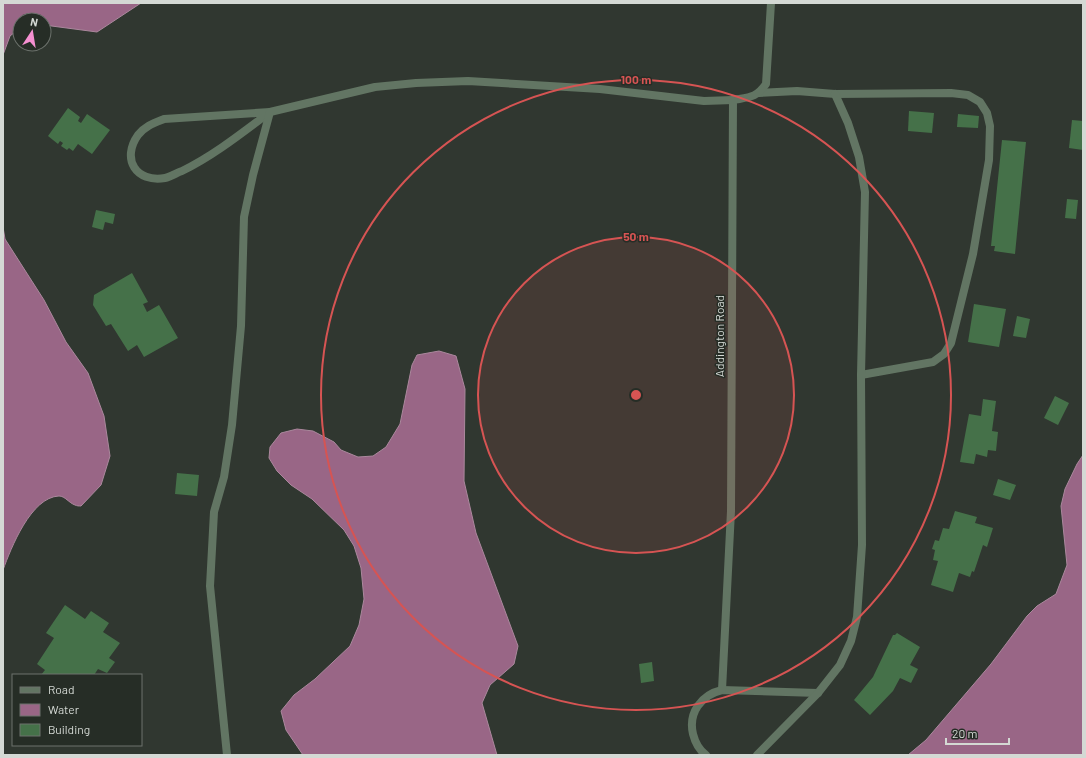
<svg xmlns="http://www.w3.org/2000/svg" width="1086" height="758" font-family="Barlow,sans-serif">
	<rect width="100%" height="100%" fill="#303730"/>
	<g fill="#996686" stroke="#ab889d">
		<polygon points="3,3 141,3 97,32 44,25 44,20 20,20 20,28 10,36 3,55"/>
		<path d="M3,227L5,239L44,300L66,342L88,373L104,416L110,456L101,485L81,506C79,506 77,506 75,505C69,503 65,496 59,496C31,497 11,548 3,570Z"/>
		<polygon points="439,351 456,356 465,389 464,481 476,533 518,646 514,664 490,685 482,703 497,755 303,755 286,730 281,711 294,695 315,679 350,646 359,625 364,599 361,568 354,546 344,530 312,499 291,485 277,471 269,458 270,447 281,433 297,429 313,431 334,442 341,450 358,457 373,456 386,447 400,424 412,365 417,355"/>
		<polygon points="1083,455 1083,755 908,755 926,740 991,664 1027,616 1037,606 1056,594 1067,565 1061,506 1065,489 1077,464"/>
	</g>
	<g fill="#457149">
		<polygon points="68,108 80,117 78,121 81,123 87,114 110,130 92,154 78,144 73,151 69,148 67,150 61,146 63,143 60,141 58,144 48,136"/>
		<polygon points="909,111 934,113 932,133 908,131"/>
		<polygon points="958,114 979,116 978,128 957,127"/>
		<polygon points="1072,120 1083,121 1083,150 1069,148"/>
		<polygon points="1002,140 1026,142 1015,254 994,251 995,246 991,246"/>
		<polygon points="1067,199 1078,200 1076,219 1065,218"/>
		<polygon points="96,210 115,214 113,224 105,222 103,230 92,227"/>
		<polygon points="132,273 148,302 143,304 147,312 159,305 178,338 144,357 137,345 128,351 111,324 106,326 93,305 94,295"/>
		<polygon points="974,304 1006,309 999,347 968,342"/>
		<polygon points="1017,316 1030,319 1026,338 1013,336"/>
		<polygon points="1055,396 1069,403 1058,425 1044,418"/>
		<polygon points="983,399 996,401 992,431 998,432 996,451 988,450 987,457 976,454 974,464 960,462 969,414 981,416"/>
		<polygon points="177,473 199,475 197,496 175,494"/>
		<polygon points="998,479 1016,485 1010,500 993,495"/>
		<polygon points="955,511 977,517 975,523 993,528 987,547 983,545 974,572 972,571 970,577 959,573 953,592 931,585 938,561 933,560 935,550 932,549 935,540 939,541 943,528 949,529"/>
		<polygon points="65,605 85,619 91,611 109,623 103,632 120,643 109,658 115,662 107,673 98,669 94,675 41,675 45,670 37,664 54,638 46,633"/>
		<polygon points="897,633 920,647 910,665 918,669 911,683 900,678 893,691 870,715 854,700 873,677 893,635 895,635"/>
		<polygon points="652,662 654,681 641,683 639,664"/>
	</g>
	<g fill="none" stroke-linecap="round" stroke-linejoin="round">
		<g stroke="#627563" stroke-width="8">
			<polyline points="759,93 797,91 835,94 951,93 968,95 980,102 987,113 990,126 989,160 973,254 951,343 944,354 933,362 861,375"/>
			<path d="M270,112C242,133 213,156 182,171C176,173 171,177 165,178C136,183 121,159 138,135C145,126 154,123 164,119Z"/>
			<polyline points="227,755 210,586 214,512 224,477 232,425 241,326 244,217 253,175 270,112 375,87 416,83 468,81 600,89 704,101 733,100"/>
			<path d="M706,755C699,750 695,742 693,734C688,713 701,695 722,690L818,693"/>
			<polyline points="757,755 818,693 840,665 851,641 857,617 862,545 861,375 865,192 859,157 848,123 835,94"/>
		</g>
		<path stroke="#627563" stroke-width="8" d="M722,690L731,511L733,100C750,97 756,98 766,84L771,3"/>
	</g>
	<circle cx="636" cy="395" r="158" fill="#d65453" fill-opacity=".12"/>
	<g fill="none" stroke="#d65453" stroke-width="2">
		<circle cx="636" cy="395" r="158"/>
		<circle cx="636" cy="395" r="315"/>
	</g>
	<g text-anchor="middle" stroke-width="3" stroke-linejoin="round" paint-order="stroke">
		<g font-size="12" fill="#d4d9d4" stroke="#262d26">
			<text transform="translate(720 336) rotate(-90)" y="4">Addington Road</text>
		</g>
	</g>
	<circle cx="636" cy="395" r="6" fill="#d65453" stroke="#262d26" stroke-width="2"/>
	<g font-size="12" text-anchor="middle" font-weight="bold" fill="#d65453" stroke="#262d26" stroke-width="3" stroke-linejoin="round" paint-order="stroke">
		<text x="636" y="84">100 m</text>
		<text x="636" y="241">50 m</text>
	</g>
	<rect width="1086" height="758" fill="none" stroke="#d4d9d4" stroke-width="8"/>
	<rect x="12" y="674" width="130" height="72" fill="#262d26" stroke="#6c726c"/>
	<rect x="20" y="687" width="20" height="6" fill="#627563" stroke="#6c726c"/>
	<text x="48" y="694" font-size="12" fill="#d4d9d4">Road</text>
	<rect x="20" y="704" width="20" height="12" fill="#996686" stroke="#6c726c"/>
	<text x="48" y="714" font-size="12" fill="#d4d9d4">Water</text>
	<rect x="20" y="724" width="20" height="12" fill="#457149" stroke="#6c726c"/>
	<text x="48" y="734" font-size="12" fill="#d4d9d4">Building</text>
	<g transform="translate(32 32) rotate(12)"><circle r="19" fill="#262d26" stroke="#6c726c"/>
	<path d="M0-3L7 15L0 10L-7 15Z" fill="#f590d1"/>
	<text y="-6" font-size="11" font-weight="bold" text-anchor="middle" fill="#d4d9d4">N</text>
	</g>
	<path d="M946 738v6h63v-6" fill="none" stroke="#d4d9d4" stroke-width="2"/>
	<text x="952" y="738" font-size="12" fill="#d4d9d4" stroke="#262d26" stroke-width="3" paint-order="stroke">20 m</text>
</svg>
